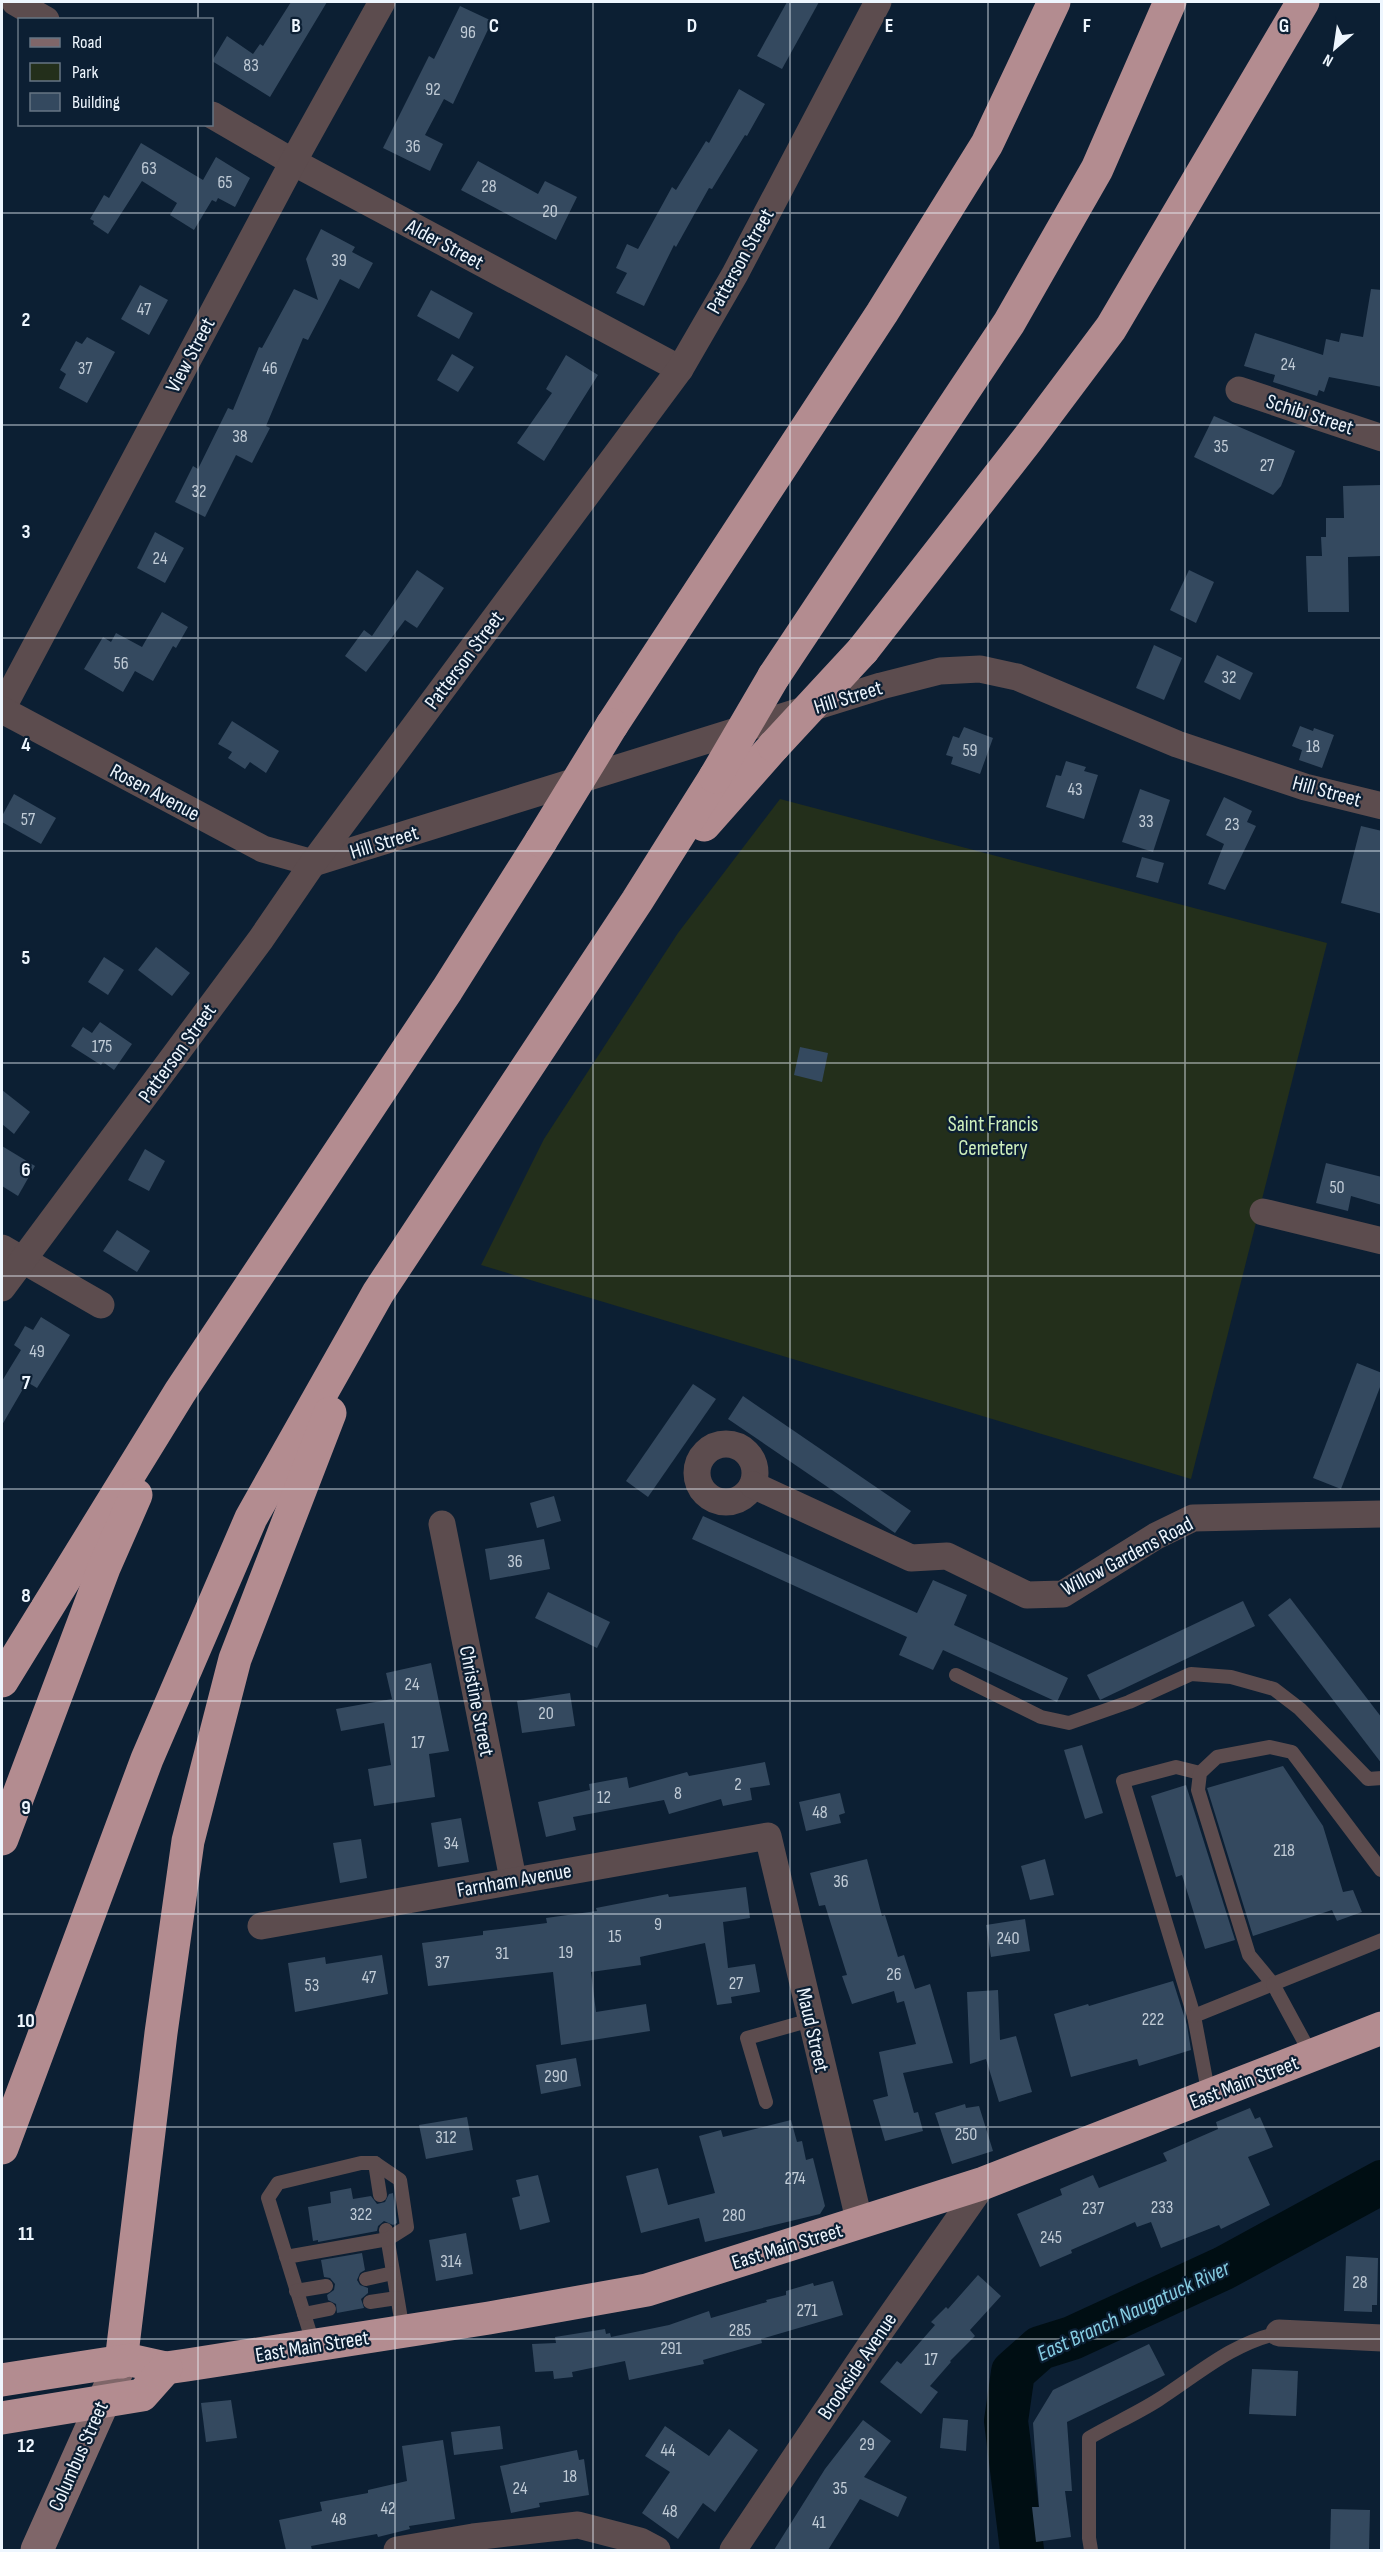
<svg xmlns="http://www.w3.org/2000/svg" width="1383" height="2552" font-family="'Sofia Sans Condensed',sans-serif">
	<rect width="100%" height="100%" fill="#0c1f33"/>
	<polygon fill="#232f1b" points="780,799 1327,943 1191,1479 481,1265 544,1139 678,933"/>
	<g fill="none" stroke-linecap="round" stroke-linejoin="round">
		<polyline stroke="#000e13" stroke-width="44" points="1022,2550 1006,2421 1013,2372 1040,2348 1072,2338 1224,2268 1382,2182"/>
	</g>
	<g fill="#34495f">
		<polygon points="291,2 327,2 270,97 212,61 227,36 253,54 260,44 263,46"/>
		<polygon points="787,2 819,2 782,69 757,56"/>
		<polygon points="460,6 492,21 453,104 444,99 425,135 443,144 430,171 383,148 429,56 434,59"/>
		<polygon points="739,89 765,104 747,136 745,135 712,189 709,188 676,247 674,245 644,306 616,293 627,273 616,268 627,244 638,249 672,187 676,190 706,141 709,143"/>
		<polygon points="141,143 203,180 216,157 250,178 235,207 218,198 216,202 212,200 194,230 170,215 177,203 142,181 108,234 93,224 94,221 90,219 104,195 109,198"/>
		<polygon points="478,161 538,194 545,181 577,197 556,240 461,190"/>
		<polygon points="321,229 355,247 352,252 373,263 359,289 340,279 308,340 303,338 266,426 270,428 252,463 236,455 205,517 175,502 193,466 198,469 228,408 233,410 259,347 262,348 294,289 318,300 306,259"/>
		<polygon points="140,285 168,300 149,335 121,319"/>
		<polygon points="1371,289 1382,290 1382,387 1329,377 1324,392 1319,390 1317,396 1273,382 1275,375 1244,366 1255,333 1323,355 1326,339 1339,342 1341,333 1363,337"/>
		<polygon points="431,290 473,313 459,339 417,316"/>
		<polygon points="87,337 115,352 87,403 59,388 66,374 60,370 76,341 82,344"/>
		<polygon points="452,354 474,367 458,392 437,380"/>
		<polygon points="566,355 598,375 544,461 517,443 552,393 546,389"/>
		<polygon points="1214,416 1295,451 1281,486 1273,495 1194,457"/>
		<polygon points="1382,485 1382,556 1348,557 1349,612 1308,612 1306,556 1322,556 1321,537 1326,537 1326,518 1344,518 1343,486"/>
		<polygon points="155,532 184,548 165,583 137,568"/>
		<polygon points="417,570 444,588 417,628 405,620 366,672 345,656 364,630 372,636"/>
		<polygon points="1189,570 1214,582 1196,623 1170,610"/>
		<polygon points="162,612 188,627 176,648 173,646 153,681 135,671 123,692 84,669 103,637 111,642 116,633 142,647"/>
		<polygon points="1154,645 1182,658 1164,700 1136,688"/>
		<polygon points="1217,655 1253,673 1240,700 1204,682"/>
		<polygon points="232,721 279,751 266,773 250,762 245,769 228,758 232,752 218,744"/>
		<polygon points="1300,726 1313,731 1314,728 1334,735 1322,768 1299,760 1302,750 1292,746"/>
		<polygon points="964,727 993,738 980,774 951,764 953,757 946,755 953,736 959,738"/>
		<polygon points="1066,761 1086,767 1084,771 1098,775 1084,819 1046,807 1056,775 1061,776"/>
		<polygon points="1140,789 1170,800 1153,852 1122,842"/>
		<polygon points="14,794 56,818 41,844 2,822 2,816"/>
		<polygon points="1224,797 1252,811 1247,822 1256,826 1225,890 1208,884 1224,844 1206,835"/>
		<polygon points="1361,826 1382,831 1382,914 1341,903"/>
		<polygon points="1142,857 1164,863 1158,883 1136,877"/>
		<polygon points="156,947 190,973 172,996 138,970"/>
		<polygon points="104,957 124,970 108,995 88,982"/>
		<polygon points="100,1022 132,1044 114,1070 103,1062 101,1065 71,1046 83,1027 92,1033"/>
		<polygon points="800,1047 828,1053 822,1082 794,1075"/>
		<polygon points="2,1090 30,1112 14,1134 2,1124"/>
		<polygon points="2,1146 35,1166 18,1196 2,1186"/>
		<polygon points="145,1149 165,1161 149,1191 128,1180"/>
		<polygon points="1326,1163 1382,1177 1382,1205 1351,1196 1348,1211 1316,1203"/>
		<polygon points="117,1230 150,1251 137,1272 103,1251"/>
		<polygon points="41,1317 70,1335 37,1388 27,1382 2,1425 2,1381 21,1350 14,1345 25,1326 33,1330"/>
		<polygon points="1357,1363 1382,1373 1382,1382 1341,1489 1313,1478"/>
		<polygon points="693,1384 716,1399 648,1497 626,1481"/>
		<polygon points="743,1396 911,1511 895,1533 728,1419"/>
		<polygon points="554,1496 561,1521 537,1528 530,1503"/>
		<polygon points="703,1516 917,1613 933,1580 967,1595 954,1625 1068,1678 1057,1702 943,1650 933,1670 899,1655 907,1637 692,1539"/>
		<polygon points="544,1539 550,1569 490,1580 485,1549"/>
		<polygon points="548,1592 610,1622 597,1648 535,1618"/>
		<polygon points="1290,1598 1382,1718 1382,1764 1268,1615"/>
		<polygon points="1243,1601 1255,1626 1100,1700 1087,1675"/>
		<polygon points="431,1663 449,1751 429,1754 435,1797 374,1806 368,1769 391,1765 384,1723 341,1731 336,1709 392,1699 386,1673"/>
		<polygon points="570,1693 575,1726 522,1733 517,1701"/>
		<polygon points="1082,1745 1103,1813 1085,1819 1064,1750"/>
		<polygon points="765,1762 770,1785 750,1788 752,1800 723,1806 721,1799 669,1814 664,1800 573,1817 576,1830 546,1837 538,1802 590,1790 589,1784 627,1777 629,1788 687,1772 689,1776"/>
		<polygon points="1283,1766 1323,1826 1343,1892 1353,1890 1362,1912 1337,1921 1332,1910 1253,1936 1207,1788"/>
		<polygon points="1186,1785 1235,1940 1205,1949 1182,1875 1176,1877 1151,1796"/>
		<polygon points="840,1793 845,1813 839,1815 841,1823 806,1831 799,1802"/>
		<polygon points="461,1818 469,1862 438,1867 431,1823"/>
		<polygon points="361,1839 367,1878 340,1883 333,1843"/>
		<polygon points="867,1859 882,1916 885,1915 898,1957 904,1955 915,1989 930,1984 953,2063 903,2073 914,2113 918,2112 923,2131 885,2141 873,2100 888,2096 879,2052 916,2044 904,2001 897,2003 894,1991 852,2004 842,1976 847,1975 825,1905 819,1906 810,1873"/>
		<polygon points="1045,1859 1054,1895 1030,1900 1021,1866"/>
		<polygon points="746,1887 750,1918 723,1922 728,1968 755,1964 760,1992 731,1997 732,2003 717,2005 705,1943 640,1957 641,1965 591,1972 596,2012 646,2004 650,2031 561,2045 553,1972 428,1986 422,1943 483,1935 483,1931 547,1923 546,1918 597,1911 596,1908 668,1894 669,1897"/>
		<polygon points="1025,1919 1030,1951 991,1957 986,1925"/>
		<polygon points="382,1955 388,1994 295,2012 288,1963 325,1957 326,1964"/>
		<polygon points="1173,1981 1187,2025 1191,2050 1139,2066 1137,2059 1071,2077 1054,2014 1088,2004 1089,2006"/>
		<polygon points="998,1990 1000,2040 1016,2036 1032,2092 999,2102 986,2059 970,2064 967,1992"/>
		<polygon points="576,2058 581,2086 541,2094 536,2065"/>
		<polygon points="965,2104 966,2108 979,2106 993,2151 952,2164 935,2113"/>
		<polygon points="1250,2108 1255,2119 1260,2117 1273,2147 1248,2157 1270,2205 1221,2229 1219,2225 1161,2248 1151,2222 1137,2227 1135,2222 1071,2250 1072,2253 1040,2267 1017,2214 1062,2195 1060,2189 1093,2175 1099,2188 1167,2161 1163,2153 1218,2129 1216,2122"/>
		<polygon points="467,2117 473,2150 426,2159 419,2125"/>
		<polygon points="791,2120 797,2142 802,2141 806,2160 813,2158 825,2206 820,2214 705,2242 699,2218 641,2233 626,2176 658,2168 668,2205 715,2193 699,2136 721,2130 723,2137"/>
		<polygon points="538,2175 550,2222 520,2230 512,2198 520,2196 516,2180"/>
		<polygon points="351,2188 353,2199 371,2196 377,2204 385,2202 389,2194 393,2193 397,2223 393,2225 384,2221 378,2226 377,2231 318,2242 318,2240 313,2241 308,2207 331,2203 330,2192"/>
		<polygon points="466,2233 473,2274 436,2281 429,2240"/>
		<polygon points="362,2253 365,2270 360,2273 357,2280 360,2285 368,2288 368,2293 361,2299 364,2308 337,2313 336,2304 328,2300 327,2295 334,2290 335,2284 330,2278 324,2277 321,2260"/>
		<polygon points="1346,2256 1378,2258 1377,2305 1372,2305 1372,2312 1344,2311"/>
		<polygon points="978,2275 1001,2296 970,2330 975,2336 950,2361 951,2362 930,2386 938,2392 921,2414 880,2382 897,2361 901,2364 935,2325 931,2322 946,2307 948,2309"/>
		<polygon points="833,2281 843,2315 761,2339 762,2343 703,2360 704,2364 629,2380 625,2361 572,2372 573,2377 554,2379 553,2371 535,2372 532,2344 556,2343 555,2337 605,2329 606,2334 610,2333 611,2337 669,2325 709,2311 711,2318 767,2302 766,2300 786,2295 786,2291 813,2283 814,2286"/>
		<polygon points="1149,2344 1165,2375 1067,2422 1072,2491 1065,2491 1071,2537 1036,2542 1032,2507 1039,2507 1033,2423 1053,2390"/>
		<polygon points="1252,2369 1298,2371 1296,2416 1249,2414"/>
		<polygon points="231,2400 237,2438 206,2442 201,2403"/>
		<polygon points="943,2418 968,2420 966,2451 940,2448"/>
		<polygon points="863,2420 891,2441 864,2477 907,2497 898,2517 860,2499 828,2550 774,2550 825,2469"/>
		<polygon points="500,2426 503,2449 454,2455 451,2432"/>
		<polygon points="665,2426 709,2456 729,2429 758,2450 715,2512 703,2503 678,2539 642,2513 670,2472 645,2456"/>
		<polygon points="443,2440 455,2519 409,2526 410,2529 378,2537 377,2534 311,2546 312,2550 286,2550 279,2520 322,2511 320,2502 368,2493 368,2490 407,2481 402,2446"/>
		<polygon points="577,2450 579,2460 584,2459 589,2495 539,2503 540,2507 511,2513 500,2466"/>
		<polygon points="1331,2509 1370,2510 1369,2550 1330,2550"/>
	</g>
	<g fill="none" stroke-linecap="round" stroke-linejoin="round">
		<g stroke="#5c4c4e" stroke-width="14">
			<polyline points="956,1675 1041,1717 1069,1723 1129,1702 1191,1674 1231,1677 1274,1689 1300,1709 1368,1779 1382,1778"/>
			<polyline points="1200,1773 1176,1767 1123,1781 1194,2016 1209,2096"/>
			<polyline points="1194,2016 1273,1984 1249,1955 1198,1790 1200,1773 1217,1757 1270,1747 1292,1752 1381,1870"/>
			<polyline points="1312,2056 1273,1984 1382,1940"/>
			<polyline points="766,2102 747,2038 811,2020"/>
			<polyline points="375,2163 380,2195"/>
			<polyline points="386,2230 403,2331"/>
			<polyline points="286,2257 388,2239 407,2227 400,2180 375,2163 361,2163 278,2183 268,2198 314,2346"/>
			<polyline points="366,2279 393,2273"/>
			<polyline points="296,2291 326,2286"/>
			<polyline points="370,2302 397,2298"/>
			<polyline points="304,2314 329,2309"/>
			<path d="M1091,2550L1089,2538V2438C1111,2425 1136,2414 1158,2400C1197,2375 1232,2343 1279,2333"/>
		</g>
		<g stroke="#5c4c4e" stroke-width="27">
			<polyline points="15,2 46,20"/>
			<polyline points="212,115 293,162 680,369"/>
			<polyline points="1239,390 1382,438"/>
			<polyline points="2,709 293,162 382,2"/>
			<polyline points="2,710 263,849 313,863 881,686 940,671 980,669 1017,677 1177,744 1305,787 1382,806"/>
			<polyline points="1263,1212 1382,1241"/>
			<polyline points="2,1248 101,1305"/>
			<polyline points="2,1288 261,939 313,863 680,369 735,274 878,2"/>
			<circle cx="726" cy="1473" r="29"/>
			<polyline points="753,1485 911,1558 947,1556 1027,1595 1063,1594 1156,1536 1193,1518 1382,1514"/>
			<polyline points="442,1524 513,1879"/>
			<polyline points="261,1926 768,1836 860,2224"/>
			<polyline points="1279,2333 1382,2338"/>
			<polyline points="397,2550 473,2537 578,2525 640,2541 657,2550"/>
			<polyline points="733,2550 872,2343 984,2183"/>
		</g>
		<polyline stroke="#7f6669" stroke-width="33" points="37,2550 121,2362"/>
		<g stroke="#b38c90" stroke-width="33">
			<polyline points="863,650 1027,440 1111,328 1303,2"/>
			<polyline points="774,676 1009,323 1097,169 1170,2"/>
			<polyline points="612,725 882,313 987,144 1054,2"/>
			<polyline points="704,825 774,746"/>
			<polyline points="2,1681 180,1392 447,990 541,841"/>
			<polyline points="2,1839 104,1568 136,1495"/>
			<polyline points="2,2148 147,1759 251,1518 378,1293 637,901 715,777"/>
			<polyline points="121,2362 161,2033 188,1841 235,1659 330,1413"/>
			<polyline points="2,2380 130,2360 166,2368 187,2365 489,2318 647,2290 984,2183 1382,2028"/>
			<polyline points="2,2418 142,2395 166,2368"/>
		</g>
		<g stroke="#b38c90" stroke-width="33">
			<polyline points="774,746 863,650"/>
			<polyline points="715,777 774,676"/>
			<polyline points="541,841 612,725"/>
		</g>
	</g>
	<path fill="none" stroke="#eef6fe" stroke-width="1.5" stroke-opacity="0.55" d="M198,2V20M395,2V2550M593,2V2550M790,2V2550M988,2V2550M1185,2V2550M198,124V2550M2,213H1382M2,425H1382M2,638H1382M2,851H1382M2,1063H1382M2,1276H1382M2,1489H1382M2,1701H1382M2,1914H1382M2,2127H1382M2,2339H1382"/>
	<g text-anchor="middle" stroke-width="4.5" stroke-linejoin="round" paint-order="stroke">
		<g font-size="18" fill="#c0cbd6">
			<text x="468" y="38">96</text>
			<text x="251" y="71">83</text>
			<text x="433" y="95">92</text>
			<text x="413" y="152">36</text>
			<text x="149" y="174">63</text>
			<text x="225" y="188">65</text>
			<text x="489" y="192">28</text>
			<text x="550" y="217">20</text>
			<text x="339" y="266">39</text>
			<text x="144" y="315">47</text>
			<text x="1288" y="370">24</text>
			<text x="85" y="374">37</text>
			<text x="270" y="374">46</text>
			<text x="240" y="442">38</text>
			<text x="1221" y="452">35</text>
			<text x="1267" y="471">27</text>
			<text x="199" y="497">32</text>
			<text x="160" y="564">24</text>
			<text x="121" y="669">56</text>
			<text x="1229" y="683">32</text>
			<text x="1313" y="752">18</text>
			<text x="970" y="756">59</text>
			<text x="1075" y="795">43</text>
			<text x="28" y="825">57</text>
			<text x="1146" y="827">33</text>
			<text x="1232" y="830">23</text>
			<text x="102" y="1052">175</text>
			<text x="1337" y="1193">50</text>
			<text x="37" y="1357">49</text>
			<text x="515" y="1567">36</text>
			<text x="412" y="1690">24</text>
			<text x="546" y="1719">20</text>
			<text x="418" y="1748">17</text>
			<text x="738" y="1790">2</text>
			<text x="678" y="1799">8</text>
			<text x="604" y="1803">12</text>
			<text x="820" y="1818">48</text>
			<text x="451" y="1849">34</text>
			<text x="1284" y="1856">218</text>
			<text x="841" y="1887">36</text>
			<text x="658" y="1930">9</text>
			<text x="615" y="1942">15</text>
			<text x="1008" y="1944">240</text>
			<text x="566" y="1958">19</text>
			<text x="502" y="1959">31</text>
			<text x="442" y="1968">37</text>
			<text x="894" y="1980">26</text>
			<text x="369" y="1983">47</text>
			<text x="736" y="1989">27</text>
			<text x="312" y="1991">53</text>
			<text x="1153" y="2025">222</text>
			<text x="556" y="2082">290</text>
			<text x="966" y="2140">250</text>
			<text x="446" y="2143">312</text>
			<text x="795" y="2184">274</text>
			<text x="1162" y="2213">233</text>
			<text x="1093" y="2214">237</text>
			<text x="361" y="2220">322</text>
			<text x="734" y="2221">280</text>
			<text x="1051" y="2243">245</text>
			<text x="451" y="2267">314</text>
			<text x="1360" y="2288">28</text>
			<text x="807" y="2316">271</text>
			<text x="740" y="2336">285</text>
			<text x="671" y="2354">291</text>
			<text x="931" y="2365">17</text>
			<text x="867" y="2450">29</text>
			<text x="668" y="2456">44</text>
			<text x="570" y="2482">18</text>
			<text x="520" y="2494">24</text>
			<text x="840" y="2494">35</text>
			<text x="388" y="2514">42</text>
			<text x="670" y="2517">48</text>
			<text x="339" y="2525">48</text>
			<text x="819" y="2528">41</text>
		</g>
		<g font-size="21" fill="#eef6fe" stroke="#0c1f33">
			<text transform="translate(445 244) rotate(28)" y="7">Alder Street</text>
			<text transform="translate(740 261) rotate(-61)" y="7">Patterson Street</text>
			<text transform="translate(190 355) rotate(-62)" y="7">View Street</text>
			<text transform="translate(1310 414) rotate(18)" y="7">Schibi Street</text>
			<text transform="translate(464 660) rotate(-53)" y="7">Patterson Street</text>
			<text transform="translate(848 697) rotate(-17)" y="7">Hill Street</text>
			<text transform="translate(1327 791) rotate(15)" y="7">Hill Street</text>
			<text transform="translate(155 792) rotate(28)" y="7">Rosen Avenue</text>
			<text transform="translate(384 842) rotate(-17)" y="7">Hill Street</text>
			<text transform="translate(177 1053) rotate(-54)" y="7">Patterson Street</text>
			<text transform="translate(1127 1556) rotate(-28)" y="7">Willow Gardens Road</text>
			<text transform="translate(477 1701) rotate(79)" y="7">Christine Street</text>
			<text transform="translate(514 1880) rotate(-10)" y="7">Farnham Avenue</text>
			<text transform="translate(813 2030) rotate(77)" y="7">Maud Street</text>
			<text transform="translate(1244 2082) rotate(-21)" y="7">East Main Street</text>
			<text transform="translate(787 2246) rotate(-17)" y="7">East Main Street</text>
			<text transform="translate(312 2346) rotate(-9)" y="7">East Main Street</text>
			<text transform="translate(857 2366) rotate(-56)" y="7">Brookside Avenue</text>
			<text transform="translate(78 2456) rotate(-66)" y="7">Columbus Street</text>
		</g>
		<g font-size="21" fill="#ceefbb" stroke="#0c1f33">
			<text x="993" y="1131">Saint Francis<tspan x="993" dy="24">Cemetery</tspan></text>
		</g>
		<g font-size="22" font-style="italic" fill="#86cde2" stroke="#0c1f33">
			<text transform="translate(1133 2310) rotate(-25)" y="8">East Branch Naugatuck River</text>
		</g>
	</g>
	<g font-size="20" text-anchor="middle" font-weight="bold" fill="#eef6fe" stroke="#0c1f33" stroke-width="4.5" stroke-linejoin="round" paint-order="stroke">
		<text x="296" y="32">B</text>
		<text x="494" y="32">C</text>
		<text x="692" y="32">D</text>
		<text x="889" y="32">E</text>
		<text x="1087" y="32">F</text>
		<text x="1284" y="32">G</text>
		<text x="26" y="326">2</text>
		<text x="26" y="538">3</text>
		<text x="26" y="751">4</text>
		<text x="26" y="964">5</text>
		<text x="26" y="1176">6</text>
		<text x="26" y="1389">7</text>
		<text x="26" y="1602">8</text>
		<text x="26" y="1814">9</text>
		<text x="26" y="2027">10</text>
		<text x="26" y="2240">11</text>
		<text x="26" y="2452">12</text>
	</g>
	<rect width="1383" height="2552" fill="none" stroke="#eef6fe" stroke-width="6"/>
	<rect x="18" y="18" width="195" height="108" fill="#0c1f33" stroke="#667584" stroke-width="1.5"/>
	<rect x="30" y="38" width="30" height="9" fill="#7f6669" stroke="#667584" stroke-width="1.5"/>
	<text x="72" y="48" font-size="18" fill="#eef6fe">Road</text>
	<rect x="30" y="63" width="30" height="18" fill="#232f1b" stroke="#667584" stroke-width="1.5"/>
	<text x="72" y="78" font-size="18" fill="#eef6fe">Park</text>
	<rect x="30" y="93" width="30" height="18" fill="#34495f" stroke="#667584" stroke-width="1.5"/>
	<text x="72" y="108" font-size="18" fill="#eef6fe">Building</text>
	<g transform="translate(1335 48) rotate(209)" stroke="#0c1f33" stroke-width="4.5" paint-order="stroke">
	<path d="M0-4.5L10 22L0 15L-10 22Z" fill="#eef6fe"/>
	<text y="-9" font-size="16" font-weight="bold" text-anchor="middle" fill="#eef6fe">N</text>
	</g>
</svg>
